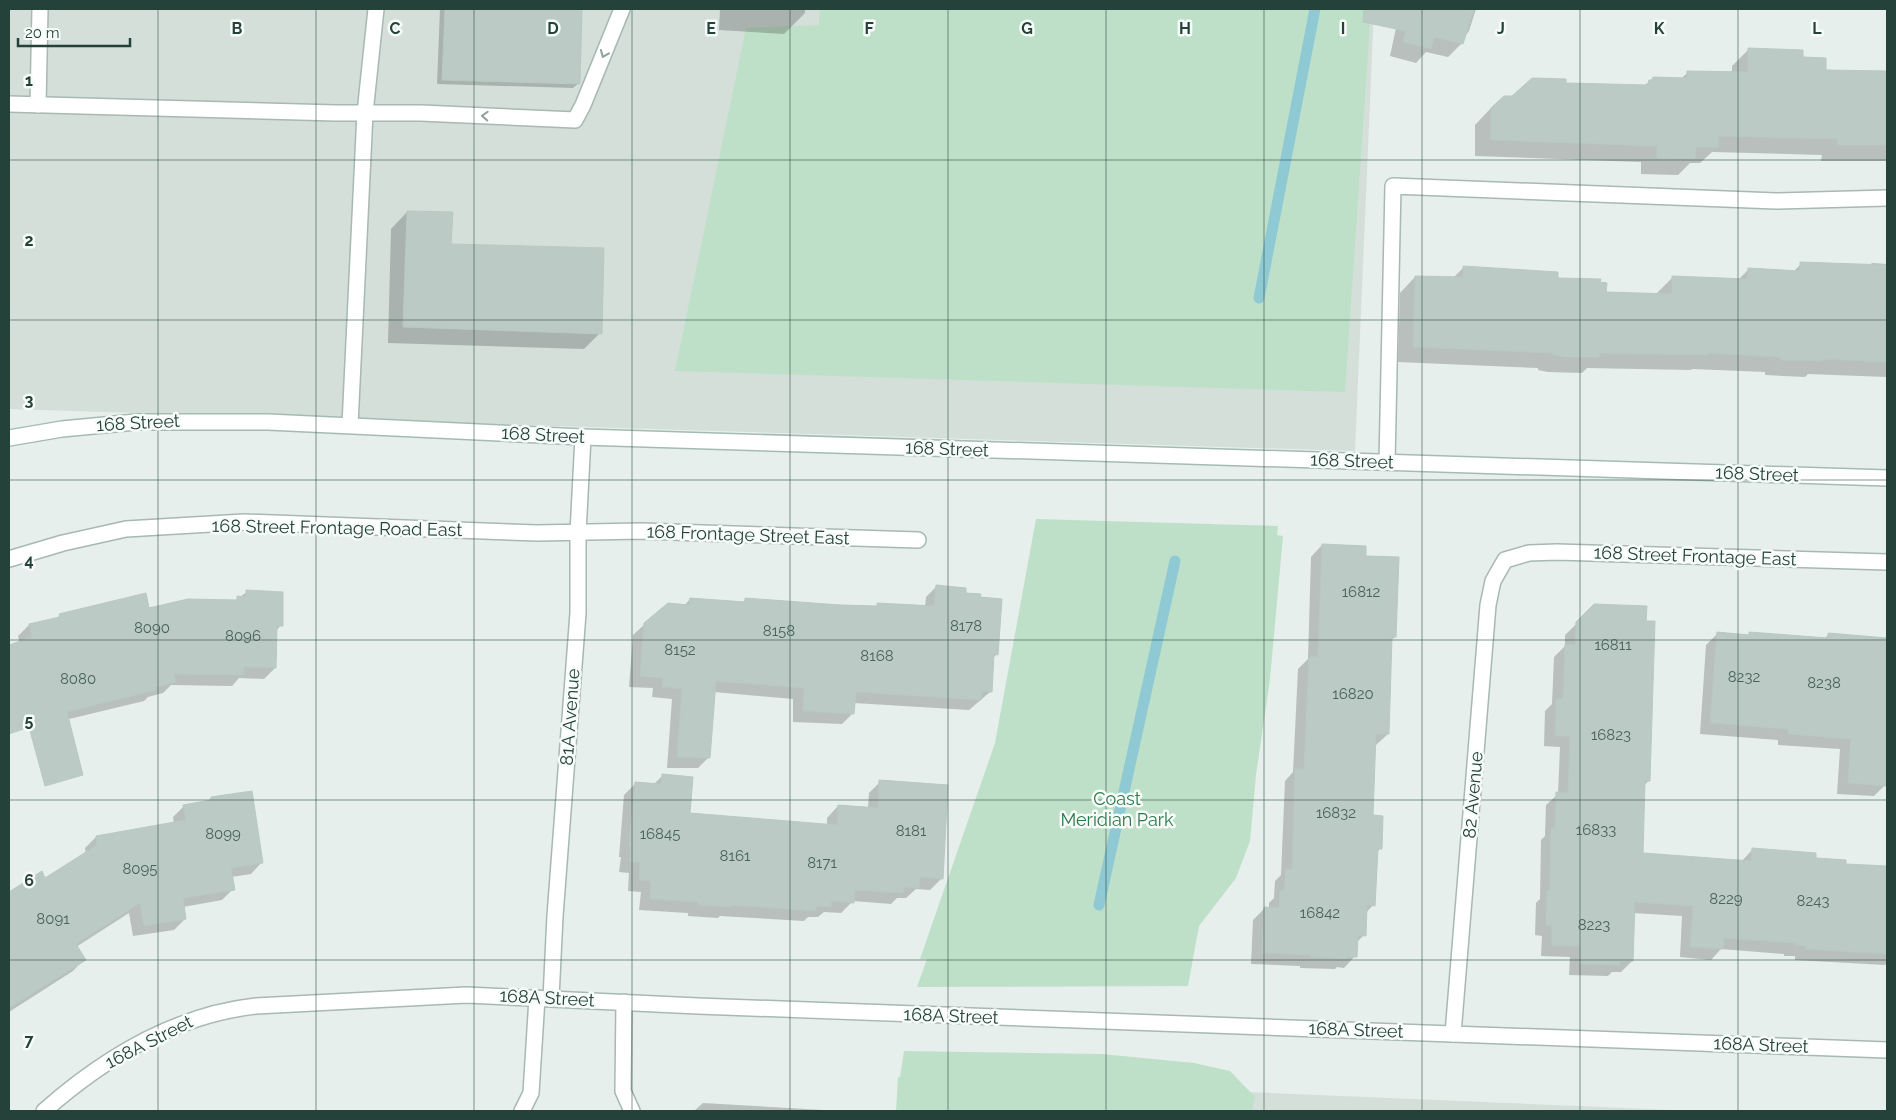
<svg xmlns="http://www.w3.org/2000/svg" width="1896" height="1120" font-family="Raleway,sans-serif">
	<rect width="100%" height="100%" fill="#e6efeb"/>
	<g fill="#d4dfda">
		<polygon points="9,9 1374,9 1355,451 9,409"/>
		<polygon points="1103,1086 1696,1111 1101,1111"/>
	</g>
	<g fill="#bfe0c8">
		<polygon points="820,9 1371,9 1345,392 675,371 746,28 819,25"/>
		<polygon points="1036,519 1278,526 1277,535 1283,536 1270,679 1256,775 1250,841 1236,878 1199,926 1188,986 917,987 927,959 920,959 995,743"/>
		<polygon points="904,1051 1102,1054 1194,1063 1230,1071 1255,1097 1252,1111 896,1111 898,1077 900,1077"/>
	</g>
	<g fill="#0003">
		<polygon points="440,9 580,9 579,83 573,88 437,84"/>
		<polygon points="720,9 805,9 805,13 784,34 719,30"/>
		<polygon points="1400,9 1476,9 1469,31 1464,37 1462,43 1448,57 1426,52 1416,63 1390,56"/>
		<polygon points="1749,49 1802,58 1825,71 1887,72 1887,161 1821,161 1822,155 1712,152 1700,163 1690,163 1678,175 1641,174 1641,162 1475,156 1475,125 1491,108 1513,98 1565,84 1644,86 1653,78 1681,79 1688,72 1732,73 1732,66"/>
		<polygon points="407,212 450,245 600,333 584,349 388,343 391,229"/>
		<polygon points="1872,263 1887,264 1887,377 1808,374 1805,377 1765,375 1765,372 1692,369 1691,370 1587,368 1582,373 1548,372 1538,370 1538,368 1398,362 1400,293 1415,277 1453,278 1464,267 1599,284 1605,293 1657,295 1657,293 1673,277 1738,280 1748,270 1793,272 1801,264 1869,266"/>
		<polygon points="1322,545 1364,557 1395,637 1391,640 1388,734 1376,745 1374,745 1372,816 1381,848 1376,853 1373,905 1365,914 1364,935 1356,943 1355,956 1344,968 1337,967 1335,969 1300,968 1300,966 1251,964 1253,920 1265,908 1269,909 1269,903 1274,898 1275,881 1281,875 1285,781 1293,772 1298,669 1308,659 1311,557"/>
		<polygon points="937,586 964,594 997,654 993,658 990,692 969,710 854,703 853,713 842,724 793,722 793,699 714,692 709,757 698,768 667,768 672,699 652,697 653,688 629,687 633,635 645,624 684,606 690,599 742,603 746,599 874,607 877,605 925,607 926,597"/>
		<polygon points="247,592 281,625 276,631 275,668 264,679 239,678 232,686 171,685 163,693 148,697 144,701 40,726 18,636 29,625 56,619 60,615 234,601"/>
		<polygon points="1595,606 1649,781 1644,785 1642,854 1741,862 1753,849 1845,865 1887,868 1887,963 1885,965 1795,960 1795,956 1784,956 1784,954 1721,949 1711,960 1680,957 1682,916 1633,913 1632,961 1621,972 1612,972 1608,976 1569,975 1570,957 1541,956 1542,936 1535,935 1536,903 1540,899 1541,840 1545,836 1546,805 1558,794 1560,747 1544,746 1545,711 1552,704 1554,657 1565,646 1565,635"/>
		<polygon points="1717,634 1747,636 1750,634 1824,639 1829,634 1887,639 1887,763 1885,785 1874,796 1837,794 1840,749 1778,745 1778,740 1700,734 1706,645"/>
		<polygon points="662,776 689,815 827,825 827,818 838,806 868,808 869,793 880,782 941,879 930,890 916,889 906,898 897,898 891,904 853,901 841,913 824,912 818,917 808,917 804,921 720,916 718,918 688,916 688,913 639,910 641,892 628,891 629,873 619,872 621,857 619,857 624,795 635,784 653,785"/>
		<polygon points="211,798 262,862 251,874 231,877 233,889 222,900 183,907 185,919 174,930 133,936 129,913 76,947 84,959 73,971 9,1012 9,893 42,873 45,879 86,854 85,848 96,837 174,824 173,817 184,806 207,802"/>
		<polygon points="703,1103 841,1111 694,1111"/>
	</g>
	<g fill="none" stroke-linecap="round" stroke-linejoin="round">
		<g stroke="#8ec9d4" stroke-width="11">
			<polyline points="1259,298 1315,9"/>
			<polyline points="1099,905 1175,561"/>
		</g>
	</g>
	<g fill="#bbcac4" stroke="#b8c9c2">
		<polygon points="445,9 582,9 580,84 442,80"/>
		<polygon points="1364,9 1474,9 1463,44 1434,37 1431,49 1403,42 1406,31 1363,22"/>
		<polygon points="1748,48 1803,50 1803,57 1826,58 1826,70 1886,71 1887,145 1837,145 1838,139 1719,136 1718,147 1696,147 1695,159 1657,158 1657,146 1491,140 1491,108 1504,96 1512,96 1532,78 1566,79 1566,83 1648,85 1649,80 1652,80 1653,77 1687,78 1687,71 1748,72"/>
		<polygon points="407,211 453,212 451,244 604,248 602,334 403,327"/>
		<polygon points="1800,262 1887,265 1887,362 1822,359 1822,361 1780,360 1780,357 1708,353 1708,355 1600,353 1599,357 1565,357 1553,355 1553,353 1413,347 1415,276 1463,277 1463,266 1558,272 1558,278 1601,279 1600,282 1607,283 1606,292 1672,294 1672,276 1747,279 1748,268 1800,271"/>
		<polygon points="1322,544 1366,546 1366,556 1399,557 1396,637 1392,637 1389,734 1376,734 1373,815 1383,816 1382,849 1378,849 1375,906 1367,905 1366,936 1358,935 1357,957 1347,957 1347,959 1310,957 1311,955 1262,953 1264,907 1279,908 1280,890 1284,891 1286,869 1292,869 1295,768 1304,769 1309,657 1318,657"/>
		<polygon points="936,585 966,588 966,593 981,594 980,597 1002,599 998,655 994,654 992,692 982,691 981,700 856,692 854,714 803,711 804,688 716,681 710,758 677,757 682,689 662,687 663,678 640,676 644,623 668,603 689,605 690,598 745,602 745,598 840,605 877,606 877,603 934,606"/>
		<polygon points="246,590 283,592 283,626 277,626 276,668 244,667 244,675 174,674 176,682 156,687 156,690 67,712 83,775 45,786 29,727 9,734 9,645 32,637 29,624 60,617 59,614 146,593 149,608 188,599 237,600 237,596 246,597"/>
		<polygon points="1594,604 1647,606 1646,621 1655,621 1650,781 1645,781 1643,853 1751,861 1752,848 1816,853 1816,858 1846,860 1846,864 1887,866 1887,954 1806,949 1806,946 1794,945 1795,943 1724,938 1723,949 1690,947 1693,906 1635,902 1633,961 1620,961 1620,965 1580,964 1580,946 1552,945 1552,925 1546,925 1547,890 1550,890 1551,828 1555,828 1556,792 1568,793 1570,736 1555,736 1556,699 1563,699 1565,644 1575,645 1576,622"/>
		<polygon points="1717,632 1749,635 1749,632 1828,638 1828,633 1887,638 1887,786 1848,783 1851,739 1788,734 1788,729 1710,723"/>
		<polygon points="662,774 693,777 690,813 837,825 838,805 878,808 879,780 948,785 943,879 920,877 919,888 904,887 903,893 855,890 854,903 831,901 831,907 816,906 816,911 731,905 731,907 698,905 699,902 650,899 651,881 639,880 640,862 630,862 631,847 629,846 635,782 661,784"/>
		<polygon points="252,791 263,863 231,868 235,890 183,898 186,919 144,926 140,903 76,944 86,960 9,1008 9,892 42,871 45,878 97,845 96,836 186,820 183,805 211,800 211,797"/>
	</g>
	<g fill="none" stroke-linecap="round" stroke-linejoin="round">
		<defs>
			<g id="lane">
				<polyline points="9,104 336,113 421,113 575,120 583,105 622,9"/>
				<polyline points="38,105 40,9"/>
				<polyline points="350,425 365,113 376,9"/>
				<polyline points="1387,462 1393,186 1776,201 1887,198"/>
			</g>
			<g id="street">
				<polyline points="9,559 63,543 126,529 244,522 537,533 641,531 918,540"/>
				<polyline points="551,998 555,916 578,613 578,533 583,437"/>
				<polyline points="624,1002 623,1091 632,1111"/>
				<polyline points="1453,1034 1488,605 1493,581 1505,560 1529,553 1557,552 1887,562"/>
				<path d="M44,1111C104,1058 175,1015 256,1006L466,995L698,1006L1887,1050"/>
				<polyline points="522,1111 531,1093 537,998"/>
			</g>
			<polyline id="secondary" points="9,438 62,429 136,422 268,422 583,437 1887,478"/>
		</defs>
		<use href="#lane" stroke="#a8b8b2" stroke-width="18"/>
		<use href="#street" stroke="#a8b8b2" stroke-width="18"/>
		<use href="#secondary" stroke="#a4bbb3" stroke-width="18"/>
		<use href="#lane" stroke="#fff" stroke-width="15"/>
		<use href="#street" stroke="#fff" stroke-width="15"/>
		<use href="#secondary" stroke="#fff" stroke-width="15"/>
	</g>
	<defs><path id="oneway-chevron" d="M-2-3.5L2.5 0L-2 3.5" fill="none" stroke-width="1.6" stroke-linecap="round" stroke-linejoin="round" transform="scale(1.25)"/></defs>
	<g stroke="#92a09c">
		<use href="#oneway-chevron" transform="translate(604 54) rotate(112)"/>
		<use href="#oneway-chevron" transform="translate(485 116) rotate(-177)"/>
	</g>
	<path fill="none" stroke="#24423a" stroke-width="1" stroke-opacity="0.55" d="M158,9V1111M316,9V1111M474,9V1111M632,9V1111M790,9V1111M948,9V1111M1106,9V1111M1264,9V1111M1422,9V1111M1580,9V1111M1738,9V1111M9,160H1887M9,320H1887M9,480H1887M9,640H1887M9,800H1887M9,960H1887"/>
	<g text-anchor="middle" stroke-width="5" stroke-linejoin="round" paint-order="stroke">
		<g font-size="15" fill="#4a645c">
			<text x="1361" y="597">16812</text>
			<text x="966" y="631">8178</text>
			<text x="152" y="633">8090</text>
			<text x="779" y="636">8158</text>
			<text x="243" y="641">8096</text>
			<text x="1613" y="650">16811</text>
			<text x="680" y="655">8152</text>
			<text x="877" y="661">8168</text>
			<text x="1744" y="682">8232</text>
			<text x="78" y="684">8080</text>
			<text x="1824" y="688">8238</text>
			<text x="1353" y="699">16820</text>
			<text x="1611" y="740">16823</text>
			<text x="1336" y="818">16832</text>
			<text x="1596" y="835">16833</text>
			<text x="911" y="836">8181</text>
			<text x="223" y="839">8099</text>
			<text x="660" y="839">16845</text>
			<text x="735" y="861">8161</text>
			<text x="822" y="868">8171</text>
			<text x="140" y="874">8095</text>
			<text x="1726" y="904">8229</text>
			<text x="1813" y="906">8243</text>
			<text x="1320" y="918">16842</text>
			<text x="53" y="924">8091</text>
			<text x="1594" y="930">8223</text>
		</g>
		<g font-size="18" fill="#24423a" stroke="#f7fbf9">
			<text transform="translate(138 423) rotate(-3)" y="6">168 Street</text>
			<text transform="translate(543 435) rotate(3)" y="6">168 Street</text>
			<text transform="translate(947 449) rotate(2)" y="6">168 Street</text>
			<text transform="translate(1352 461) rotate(2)" y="6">168 Street</text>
			<text transform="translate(1757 474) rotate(2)" y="6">168 Street</text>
			<text transform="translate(337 528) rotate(1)" y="6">168 Street Frontage Road East</text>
			<text transform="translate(748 535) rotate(2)" y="6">168 Frontage Street East</text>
			<text transform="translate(1695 556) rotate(2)" y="6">168 Street Frontage East</text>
			<text transform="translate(570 717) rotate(-86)" y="6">81A Avenue</text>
			<text transform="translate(1473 795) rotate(-85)" y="6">82 Avenue</text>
			<text transform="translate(547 998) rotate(3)" y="6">168A Street</text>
			<text transform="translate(951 1016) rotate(2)" y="6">168A Street</text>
			<text transform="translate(1356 1030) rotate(2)" y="6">168A Street</text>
			<text transform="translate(149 1042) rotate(-27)" y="6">168A Street</text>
			<text transform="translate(1761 1045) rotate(2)" y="6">168A Street</text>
		</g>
		<g font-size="18" fill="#2d7a4b" stroke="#f7fbf9">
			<text x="1117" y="805">Coast<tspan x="1117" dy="21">Meridian Park</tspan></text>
		</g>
	</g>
	<g font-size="16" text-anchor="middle" font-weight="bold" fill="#24423a" stroke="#f7fbf9" stroke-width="5" stroke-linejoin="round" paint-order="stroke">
		<text x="237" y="34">B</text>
		<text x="395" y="34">C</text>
		<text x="553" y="34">D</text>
		<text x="711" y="34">E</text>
		<text x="869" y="34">F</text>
		<text x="1027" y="34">G</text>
		<text x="1185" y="34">H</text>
		<text x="1343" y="34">I</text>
		<text x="1501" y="34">J</text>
		<text x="1659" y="34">K</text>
		<text x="1817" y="34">L</text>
		<text x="29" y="86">1</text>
		<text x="29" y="246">2</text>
		<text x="29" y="406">3</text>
		<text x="29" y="566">4</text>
		<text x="29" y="726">5</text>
		<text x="29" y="886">6</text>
		<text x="29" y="1046">7</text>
	</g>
	<rect width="1896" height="1120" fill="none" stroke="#24423a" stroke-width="20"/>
	<path d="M18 38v8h112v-8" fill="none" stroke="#24423a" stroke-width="2.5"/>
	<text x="25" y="38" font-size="15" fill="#24423a" stroke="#f7fbf9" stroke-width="4" paint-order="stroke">20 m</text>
</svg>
